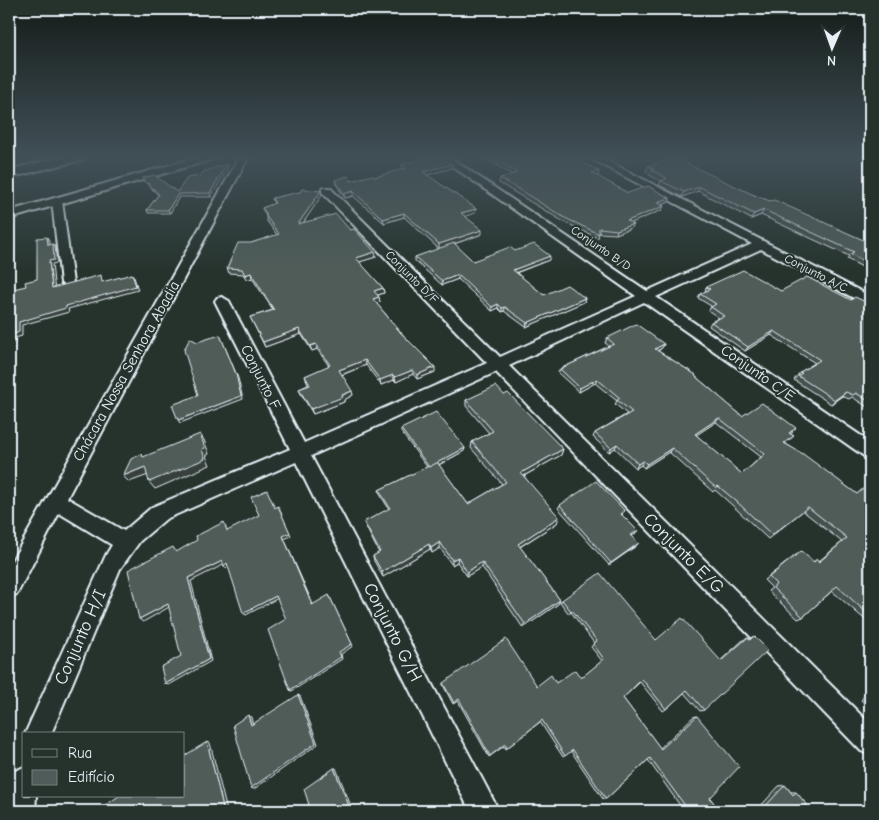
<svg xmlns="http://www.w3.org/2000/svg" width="879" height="820" font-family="'Comic Neue',sans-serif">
	<rect width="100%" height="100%" fill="#26332d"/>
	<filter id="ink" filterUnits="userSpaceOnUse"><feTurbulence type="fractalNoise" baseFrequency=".02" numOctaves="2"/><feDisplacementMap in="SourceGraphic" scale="10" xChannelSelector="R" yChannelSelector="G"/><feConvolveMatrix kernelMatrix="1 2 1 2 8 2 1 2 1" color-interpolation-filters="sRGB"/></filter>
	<g filter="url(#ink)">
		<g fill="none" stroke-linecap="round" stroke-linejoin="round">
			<defs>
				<polygon id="service" points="17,156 23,156 9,160 9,158"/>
				<g id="minor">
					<polygon points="240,156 249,156 67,498 124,531 152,507 290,449 215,301 217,298 222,297 229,301 304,443 487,363 322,192 322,188 330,188 500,357 636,296 438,156 448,156 647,291 752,244 586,156 598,156 870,296 870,305 865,304 761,249 656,297 870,442 870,458 864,456 644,302 509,366 870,724 870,755 861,751 496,372 311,456 499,811 470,811 296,462 166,519 140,541 120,569 51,734 25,734 106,555 112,545 59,513 17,594 9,597 9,566"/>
					<polygon points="57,198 62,201 73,283 67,287 61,283 52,201"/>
					<polygon points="24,767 24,796 36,796 35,811 9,811 11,780 15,771"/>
				</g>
				<polygon id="tertiary" points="202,156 219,156 217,158 9,219 9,211"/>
				<polygon id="primary" points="64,156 87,156 85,159 9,178 9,170"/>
			</defs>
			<use href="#service" stroke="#e8f1f8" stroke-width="3"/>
			<use href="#minor" stroke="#e8f1f8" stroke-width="4"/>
			<use href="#tertiary" stroke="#e8f1f8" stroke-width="4"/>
			<use href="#primary" stroke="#e8f1f8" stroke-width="4"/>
			<use href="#service" fill="#26332d" fill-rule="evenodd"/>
			<use href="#minor" fill="#26332d" fill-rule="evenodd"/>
			<use href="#tertiary" fill="#26332d" fill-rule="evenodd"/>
			<use href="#primary" fill="#26332d" fill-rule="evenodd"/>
		</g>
		<g fill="#454f4d" stroke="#e8f1f8" fill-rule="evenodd">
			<polygon points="482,156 569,156 598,176 596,176 628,193 670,198 669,202 662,205 662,210 631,223 633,224 631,228 616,234 599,233 598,238 564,222 499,183 500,178 512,175"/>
			<polygon points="227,164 228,168 211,197 179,197 170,213 148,213 147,210 158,195 144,181 143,178 177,192 200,176"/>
			<polygon points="402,164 452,168 427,175 476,209 475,213 465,216 482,234 454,244 473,261 515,251 549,260 516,273 544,295 585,298 584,302 526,327 504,311 502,312 498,308 492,311 458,279 442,285 415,261 415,257 439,249 404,217 384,223 353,196 345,198 336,184 335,180 351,181 375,177 403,170 402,169"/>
			<polygon points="648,166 754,195 870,243 870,271 847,259 849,256 761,215 751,219 698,191 682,197 659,185 661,181 649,175 650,173 646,171"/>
			<polygon points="322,195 303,223 350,230 376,257 359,262 383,288 384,293 378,295 380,302 376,303 435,372 417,379 413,374 396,382 394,380 381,385 366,365 342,375 353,395 344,400 344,402 313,414 301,394 299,389 308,385 305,376 329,366 317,349 312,351 301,334 265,347 250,317 273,310 252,278 247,280 243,274 229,273 227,268 251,243 277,235 266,220 266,215 264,212 262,208 274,204 272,198"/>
			<polygon points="706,287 781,291 851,300 868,303 869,327 870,327 870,407 869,408 852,397 849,399 842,396 831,404 794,380 800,372 815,363 771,335 745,351 709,326 711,322 719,318 709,311 711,306 698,298 700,294 705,292"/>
			<path d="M607,338L664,344L662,348L658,351L696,375L695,376L742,416L793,432L790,434L794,436L785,443L857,494L870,483V624L832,591L803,617L798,619L768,591L772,588L764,580L796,555L813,562L817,559L819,561L842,542L803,511L768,539L732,505L715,490L713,492L669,452L644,468L641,465L636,468L615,448L609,452L593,437L595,433L627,414L615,404L617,401L595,383L579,392L558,373L560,369L609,346L605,343ZM716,422L761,457L742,474L696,435Z"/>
			<polygon points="504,395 563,449 561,455 524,476 557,523 520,547 560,600 558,604 523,628 482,567 467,576 457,562 452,565 440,548 432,553 430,549 383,577 374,561 373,556 379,553 366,527 364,522 389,509 381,496 379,490 427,467 401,432 401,429 465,448 464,451 439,465 468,504 502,484 471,448 472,442 489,433 466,406 466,400"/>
			<polygon points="560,505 623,514 622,515 636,534 632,536 636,546 609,565 558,508"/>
			<polygon points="562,600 656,640 720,661 743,640 747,638 749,639 754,636 704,710 700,711 684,693 666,709 663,711 640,682 623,698 660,748 693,717 697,716 710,798 720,811 684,811 648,760 606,799 603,799 571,751 563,757 540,722 506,749 504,746 489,757 458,701 453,704 443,685 443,683 537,686 581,678 602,661 591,647 594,643 571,612 569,614 560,602"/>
			<polygon points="870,689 870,709 861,700"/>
			<polygon points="785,785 791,792 796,792 812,811 756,811 779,786"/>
			<polygon points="645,806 649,806 652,811 640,811"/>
		</g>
		<g fill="#38403e" stroke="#e8f1f8">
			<polygon points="227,164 228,168 211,197 210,193"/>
			<polygon points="452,164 452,168 423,176 423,172"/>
			<polygon points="599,171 598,176 591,178 592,173"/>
			<polygon points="700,187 698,191 682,197 684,192"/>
			<polygon points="321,191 322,195 299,229 298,224"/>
			<polygon points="353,191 353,196 345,198 344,194"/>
			<polygon points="178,194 179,197 170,213 168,210"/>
			<polygon points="670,198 669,202 656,207 657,202"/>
			<polygon points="664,206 662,210 626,225 627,221"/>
			<polygon points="476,209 475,213 461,218 461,213"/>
			<polygon points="764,210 761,215 751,219 754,214"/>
			<polygon points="404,213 404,217 384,223 383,219"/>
			<polygon points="633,224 631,228 616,234 617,230"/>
			<polygon points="482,230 482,234 439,249 439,244"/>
			<polygon points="47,237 49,241 50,248 48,245"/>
			<polygon points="53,244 55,247 57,263 52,264 55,292 52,288 49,261"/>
			<polygon points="375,252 376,257 356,263 356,258"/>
			<polygon points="550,256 549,260 512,274 513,270"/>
			<polygon points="251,273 252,278 247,280 245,275"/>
			<polygon points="132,274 134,277 138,290 68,309 69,312 22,325 22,336 15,338 16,341 9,344 9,339 19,322 66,306"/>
			<polygon points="458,275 458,279 442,285 442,281"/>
			<polygon points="383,288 384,293 375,296 374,291"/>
			<polygon points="379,297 380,302 374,304 373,299"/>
			<polygon points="585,298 584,302 526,327 527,323"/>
			<polygon points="498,304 498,308 492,311 492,307"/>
			<polygon points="505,307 504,311 502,312 502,308"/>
			<polygon points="299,329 301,334 265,347 263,342"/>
			<polygon points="774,331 771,335 745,351 748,347"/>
			<polygon points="220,335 238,378 243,399 180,423 178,420 241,396"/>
			<polygon points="316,344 317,349 312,351 310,346"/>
			<polygon points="664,344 662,348 653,353 655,349"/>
			<polygon points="365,360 366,365 341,375 339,370"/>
			<polygon points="435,367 435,372 417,379 417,375"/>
			<polygon points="413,370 413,374 396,382 395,377"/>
			<polygon points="393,375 394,380 381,385 380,380"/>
			<polygon points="597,379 595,383 579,392 580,388"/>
			<polygon points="352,391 353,395 344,400 344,402 313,414 311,409"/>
			<polygon points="846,392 842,396 831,404 835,400"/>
			<polygon points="719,418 716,422 692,438 695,434"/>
			<polygon points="200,434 204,440 209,454 206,456 210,465 155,489 149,482 202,449"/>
			<polygon points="617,444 615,448 609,452 611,448"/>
			<polygon points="465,448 464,451 429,470 429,467"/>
			<polygon points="672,448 669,452 644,468 647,464"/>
			<polygon points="563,449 561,455 520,478 521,473"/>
			<polygon points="643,461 641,465 636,468 638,464"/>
			<polygon points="145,467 151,474 129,482 123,476"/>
			<polygon points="278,506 291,536 284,539 314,607 283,536"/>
			<polygon points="559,517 557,523 516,549 518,544"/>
			<polygon points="440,542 440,548 432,553 431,548"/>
			<polygon points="639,543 636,546 609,565 611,563"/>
			<polygon points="429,544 430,549 383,577 382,572"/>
			<polygon points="458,557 457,562 452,565 452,560"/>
			<polygon points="222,561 225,564 191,581 211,661 169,685 165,684 209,659 188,578"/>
			<polygon points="482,562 482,567 467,576 467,572"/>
			<polygon points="227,563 229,566 226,569 224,566"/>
			<polygon points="329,595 353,646 341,654 342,659 292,691 290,690 339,652"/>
			<polygon points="276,596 278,598 246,615 243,613"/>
			<polygon points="560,600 558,604 523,628 525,624"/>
			<polygon points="168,604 171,606 143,622 139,619"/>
			<polygon points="298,695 300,696 318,744 254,789 251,788"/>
			<polygon points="248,715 251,717 253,726 251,725"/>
			<polygon points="207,742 210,743 227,811 224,811"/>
			<polygon points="334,768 336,768 353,811 351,811"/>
		</g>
		<g fill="#505c59" stroke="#e8f1f8" fill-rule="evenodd">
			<polygon points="435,156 440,156 452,164 423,172 474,207 476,209 461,213 482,230 439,244 404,213 383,219 353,191 344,194 335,180 348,176 351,181 372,175 375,177 407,168 402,164"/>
			<polygon points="489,156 569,156 599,171 592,173 628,193 648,186 670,198 657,202 664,206 627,221 633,224 617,230 599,228 599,234 565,218 500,178 517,173"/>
			<polygon points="675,158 754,195 770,201 774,200 870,243 870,264 850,254 854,252 764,210 754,214 700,187 684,192 661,181 667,178 651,170 654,169 648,166"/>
			<polygon points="227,164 210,193 178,194 168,210 147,210 159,194 143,178 154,175 177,192 187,178 200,176 203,172"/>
			<polygon points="302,189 321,191 298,224 336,214 350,230 354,229 375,252 356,258 383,288 374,291 379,297 373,299 401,333 435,367 417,375 413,370 395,377 393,375 380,380 365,360 339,370 352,391 342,395 343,397 311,409 299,389 310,385 305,376 330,365 316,344 310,346 299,329 263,342 250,317 274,310 251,273 245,275 242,269 227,268 238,243 251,243 279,234 265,215 267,215 262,208 275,203 272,198 300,192"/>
			<polygon points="47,237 48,245 53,244 54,260 49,261 52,288 101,275 102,282 132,274 136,286 66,306 66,308 19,322 19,332 12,335 12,338 9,339 9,290 26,286 25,282 37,279 37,238"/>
			<polygon points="454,243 473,261 510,247 515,251 534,244 550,256 513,270 544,295 567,285 585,298 527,323 505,307 502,308 498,304 492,307 458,275 442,281 415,257"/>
			<polygon points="743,270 781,291 807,277 851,300 855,297 868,303 870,303 870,324 868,326 870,327 870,402 856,393 853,395 846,392 835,400 798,376 802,373 800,372 820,360 774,331 748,347 711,322 724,316 711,307 716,304 700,294 710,289 706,287"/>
			<path d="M636,324L664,344L655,349L696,375L695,376L742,416L762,403L796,428L789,433L794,436L784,443L803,454L857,494L870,483V616L837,586L803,617L773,588L776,584L769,577L801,551L814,562L817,559L819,562L847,538L808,507L772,535L736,501L718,486L716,488L672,448L647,464L643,461L638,464L617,444L611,448L595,433L632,412L617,400L620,398L597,379L580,388L560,369L614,344L607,338ZM719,418L765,454L742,474L695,434Z"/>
			<polygon points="220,335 236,374 241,396 178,420 172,405 198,395 184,350 190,338 197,342"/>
			<polygon points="496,386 504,395 508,393 563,449 521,473 559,517 518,544 560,600 525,624 482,562 467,572 458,557 452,560 440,542 431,548 429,544 382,572 373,556 380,552 364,522 390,508 379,490 437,462 468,504 506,482 472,442 493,431 466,400"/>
			<polygon points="436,412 465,448 429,467 401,429"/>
			<polygon points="200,434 205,448 202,449 205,459 149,482 145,467 123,476 131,459 142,454 143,457"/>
			<polygon points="596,481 625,511 621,514 638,531 631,535 639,543 611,563 560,505"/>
			<polygon points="267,490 275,508 278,506 290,533 283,536 312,605 329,595 352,644 339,652 341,657 290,690 268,630 286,619 276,596 243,613 227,563 224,566 222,561 188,578 209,659 165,684 161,667 181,656 168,604 139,619 128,570 173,547 176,552 197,540 196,536 224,522 227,531 259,515 251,497"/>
			<polygon points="600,573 656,640 682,618 721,661 747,638 750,640 754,636 768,650 704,710 687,690 666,709 642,679 623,698 661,749 697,716 739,767 710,798 720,811 689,811 650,758 606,799 573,750 565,756 542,720 507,748 505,744 490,756 459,699 454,703 443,683 506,639 537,686 551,675 556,683 575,670 581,678 604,659 593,644 597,641 572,610 571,611 562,600"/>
			<polygon points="870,694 870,702 866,698"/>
			<polygon points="298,695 316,743 251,788 233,725 248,715 251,725"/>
			<polygon points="207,742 224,811 102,811 101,808 119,796 184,796 184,756"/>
			<polygon points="334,768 351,811 306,811 310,808 304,789"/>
			<polygon points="785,785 793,795 796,792 812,811 761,811"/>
			<polygon points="649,806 652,811 643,811"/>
		</g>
	</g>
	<linearGradient id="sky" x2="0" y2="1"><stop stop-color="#151c19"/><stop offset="0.58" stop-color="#415057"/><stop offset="1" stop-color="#415057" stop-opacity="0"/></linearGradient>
	<rect width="879" height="271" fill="url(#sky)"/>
	<g text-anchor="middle" stroke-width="4" stroke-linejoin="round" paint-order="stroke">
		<g font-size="12" fill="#e8f1f8" stroke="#26332d">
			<text transform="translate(601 248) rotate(34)" y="4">Conjunto B/D</text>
			<text transform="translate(816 273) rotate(27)" y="4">Conjunto A/C</text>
			<text transform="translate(412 277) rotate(45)" y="4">Conjunto D/F</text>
		</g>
		<g font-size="15" fill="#e8f1f8" stroke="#26332d">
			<text transform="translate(126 371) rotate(-61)" y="5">Chácara Nossa Senhora Abadia</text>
			<text transform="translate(758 373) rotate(35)" y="5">Conjunto C/E</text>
			<text transform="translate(261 377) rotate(63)" y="5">Conjunto F</text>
		</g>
		<g font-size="18" fill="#e8f1f8" stroke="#26332d">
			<text transform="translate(684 553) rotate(45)" y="6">Conjunto E/G</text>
			<text transform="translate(393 632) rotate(63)" y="6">Conjunto G/H</text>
			<text transform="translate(80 637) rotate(-66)" y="6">Conjunto H/I</text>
		</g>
	</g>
	<rect width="879" height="820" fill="none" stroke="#26332d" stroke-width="30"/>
	<rect x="15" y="15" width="849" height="790" fill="none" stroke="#e8f1f8" stroke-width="2" filter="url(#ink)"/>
	<rect x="22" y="732" width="162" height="65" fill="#26332d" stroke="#747f7e"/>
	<rect x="32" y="749" width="25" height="8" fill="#26332d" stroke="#747f7e"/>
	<text x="68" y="758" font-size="15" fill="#e8f1f8">Rua</text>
	<rect x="32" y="770" width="25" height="15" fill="#505c59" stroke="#747f7e"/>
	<text x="68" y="782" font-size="15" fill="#e8f1f8">Edifício</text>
	<g transform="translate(832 48) rotate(182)" stroke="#26332d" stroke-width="4" paint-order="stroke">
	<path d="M0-4L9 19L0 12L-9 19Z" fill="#e8f1f8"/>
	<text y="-8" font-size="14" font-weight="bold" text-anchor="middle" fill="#e8f1f8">N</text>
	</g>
</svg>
